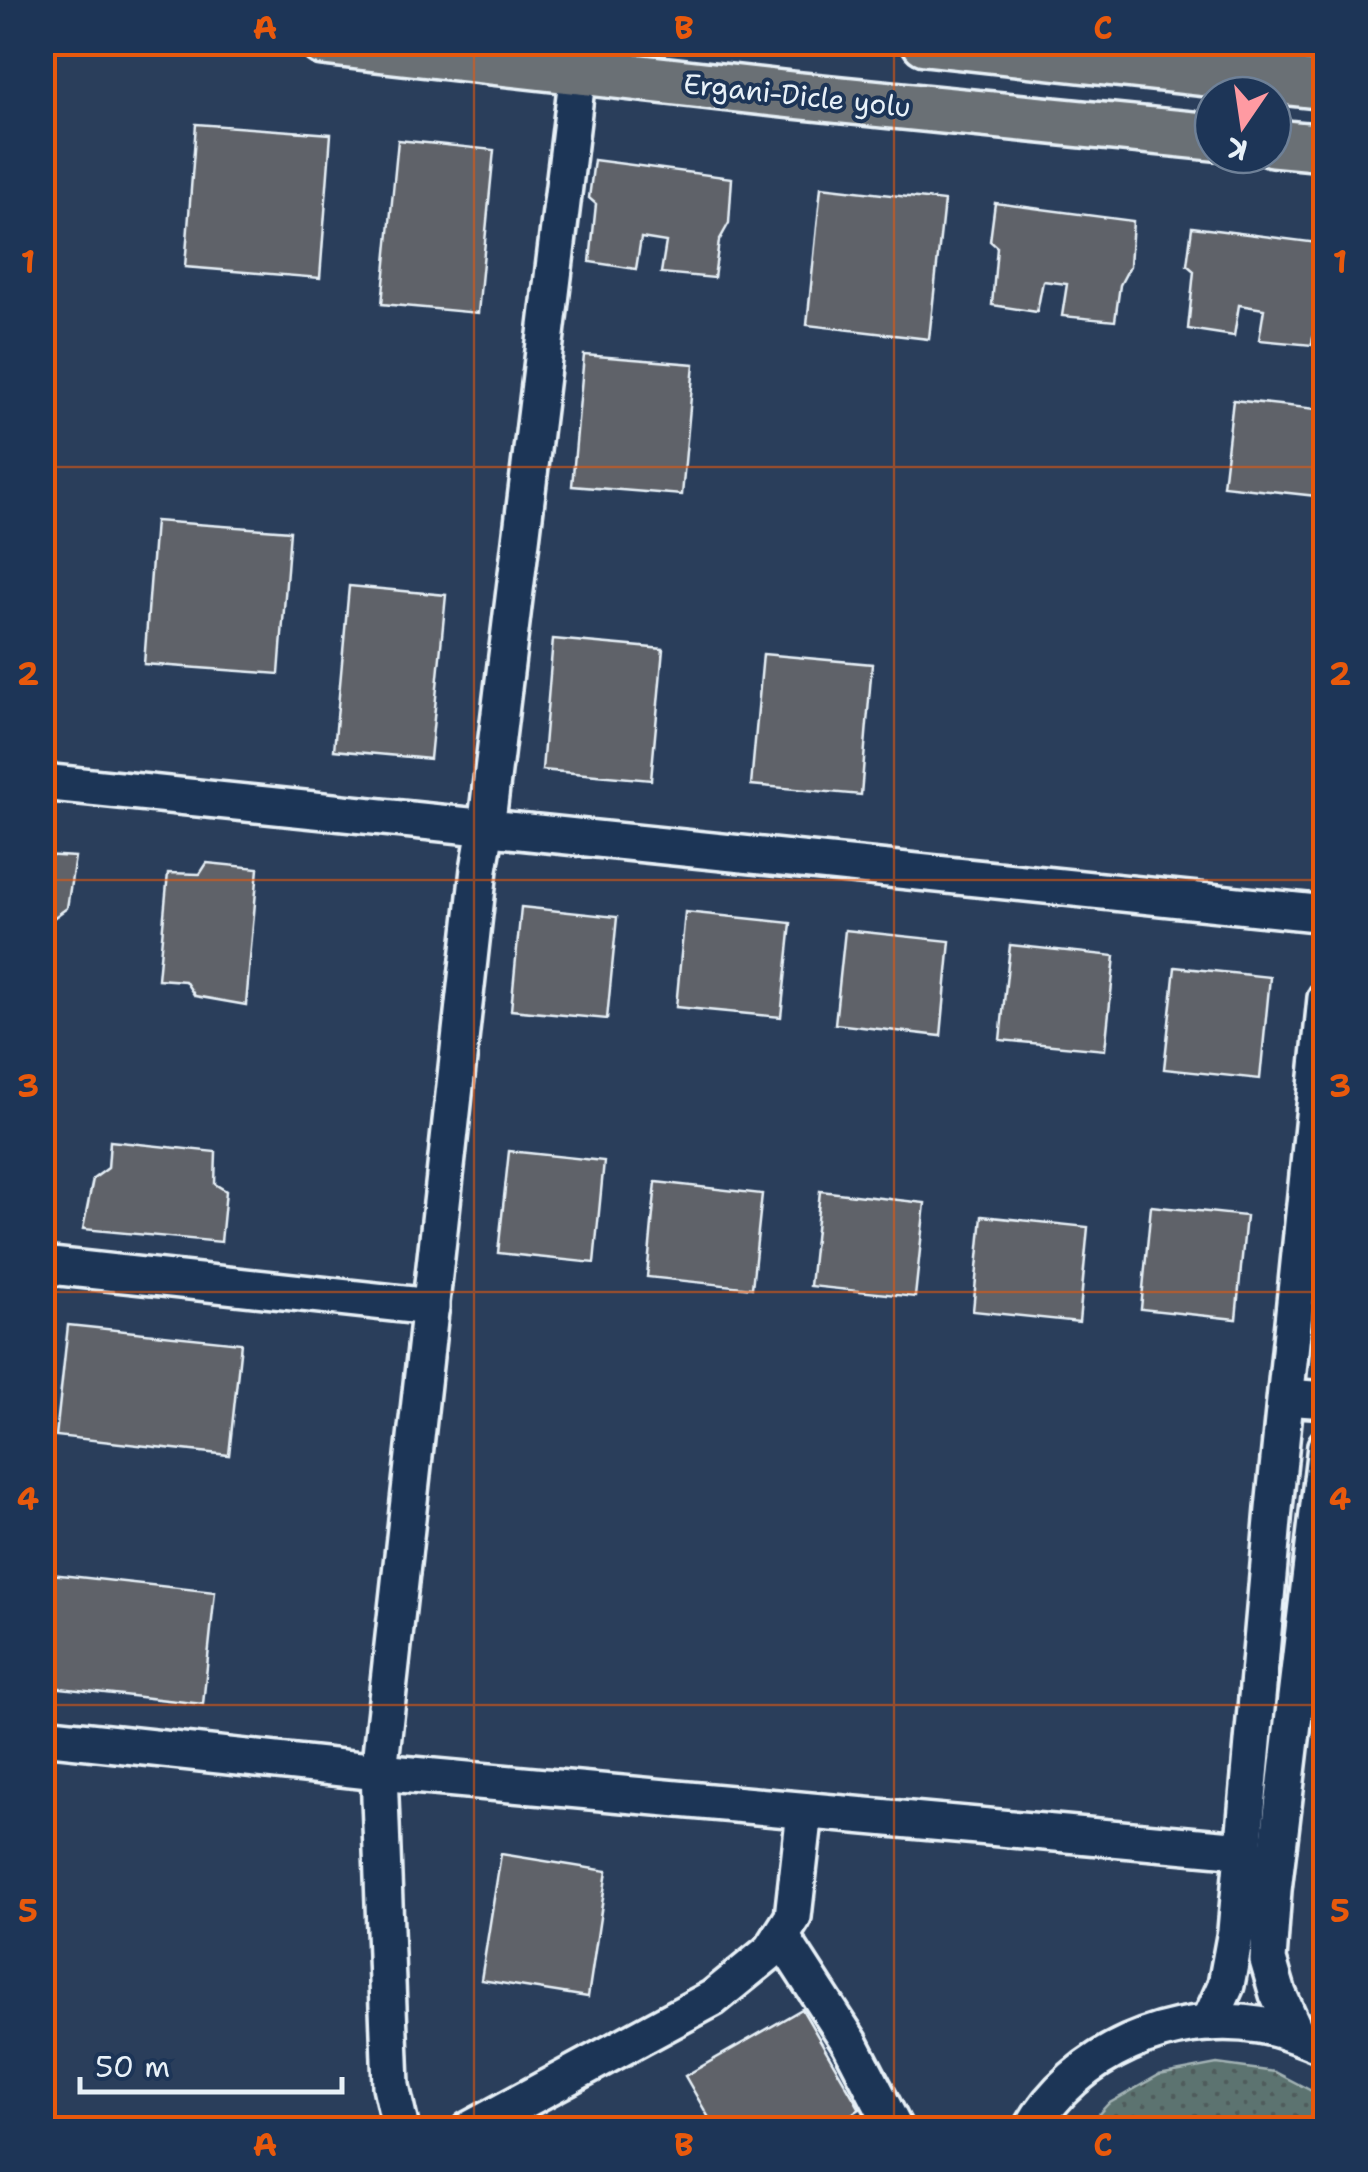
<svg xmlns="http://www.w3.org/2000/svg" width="1368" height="2172" font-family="'Shantell Sans',sans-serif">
	<defs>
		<pattern id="grass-dots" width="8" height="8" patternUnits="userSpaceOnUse" patternTransform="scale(2.5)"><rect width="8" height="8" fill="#5b736f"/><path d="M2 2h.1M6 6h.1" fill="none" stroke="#4f5b5b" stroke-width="1.8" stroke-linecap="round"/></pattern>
	</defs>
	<rect width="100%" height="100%" fill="#2a3e5b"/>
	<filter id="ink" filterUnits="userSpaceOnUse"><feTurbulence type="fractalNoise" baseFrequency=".01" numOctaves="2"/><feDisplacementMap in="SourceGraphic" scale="20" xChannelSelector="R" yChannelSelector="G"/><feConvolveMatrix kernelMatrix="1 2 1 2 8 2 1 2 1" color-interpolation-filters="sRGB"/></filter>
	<g filter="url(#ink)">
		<polygon fill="url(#grass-dots)" stroke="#a2b2b4" stroke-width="2.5" points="1217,2064 1275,2072 1325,2098 1325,2129 1085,2129 1108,2104 1159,2075"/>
		<g fill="#5e6269" stroke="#e8f1f8" stroke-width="2.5">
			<polygon points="196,124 331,134 320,278 185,267"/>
			<polygon points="398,140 494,150 478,313 382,304"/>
			<polygon points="594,160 732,178 729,223 719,241 714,278 661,273 666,242 641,238 636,269 590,262 596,204 589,198"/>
			<polygon points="821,187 944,201 929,339 807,325"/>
			<polygon points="995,203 1133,221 1130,266 1120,285 1115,321 1062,316 1067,284 1043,281 1037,312 992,305 997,247 990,241"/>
			<polygon points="1192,227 1326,244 1326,293 1317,308 1312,345 1259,340 1264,309 1239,305 1234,336 1188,329 1194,271 1187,265"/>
			<polygon points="584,355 694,364 682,495 572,486"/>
			<polygon points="1233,400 1326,410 1326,497 1223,486"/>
			<polygon points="155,521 290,531 279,674 144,664"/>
			<polygon points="349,586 446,595 430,759 334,750"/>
			<polygon points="553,639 663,649 651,780 542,770"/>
			<polygon points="763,654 872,664 861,795 751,785"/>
			<polygon points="42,855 75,857 67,908 52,919 50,946 42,945"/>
			<polygon points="207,863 258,868 246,1005 195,996 185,981 158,979 168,873 200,874"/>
			<polygon points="521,907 617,917 607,1019 511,1010"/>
			<polygon points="685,912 791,923 781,1017 676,1007"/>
			<polygon points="845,930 950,941 941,1036 835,1024"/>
			<polygon points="1010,945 1115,956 1105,1050 1000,1040"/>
			<polygon points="1175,967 1270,977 1260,1079 1164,1069"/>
			<polygon points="110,1141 216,1152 215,1184 226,1191 221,1242 83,1229 93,1179 108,1168"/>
			<polygon points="509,1151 604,1161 594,1263 498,1253"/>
			<polygon points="656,1182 762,1194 752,1288 647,1277"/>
			<polygon points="820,1191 925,1203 915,1297 810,1286"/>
			<polygon points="1151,1206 1246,1216 1236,1319 1141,1309"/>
			<polygon points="982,1216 1088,1227 1079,1322 973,1311"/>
			<polygon points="68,1325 241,1343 229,1455 56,1436"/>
			<polygon points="42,1573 215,1592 203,1704 42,1686"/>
			<polygon points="501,1854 607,1871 588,1997 481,1980"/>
			<polygon points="802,2009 860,2109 825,2130 716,2130 685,2076"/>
		</g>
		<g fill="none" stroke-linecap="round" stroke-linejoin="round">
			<defs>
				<g id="minor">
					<polyline points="42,782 1326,914"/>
					<polyline points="42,1265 431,1307"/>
					<polyline points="1286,1397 1326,1400"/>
					<polyline points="42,1736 379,1772 1243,1850"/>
					<polyline points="781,1936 850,2043 895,2130"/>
					<polyline points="1209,2023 1226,1985 1236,1931 1274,1509 1326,998"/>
					<polyline points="1296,2034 1278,1994 1268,1960 1273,1890 1326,1446"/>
					<polyline points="401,2130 391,2086 379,1772 479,869 486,829 578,71"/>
					<polyline points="469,2130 713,1998 772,1950 793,1917 805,1811"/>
					<path d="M1031,2130C1075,2052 1172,2011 1259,2025C1282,2029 1304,2038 1326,2047"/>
				</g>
				<g id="major">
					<polyline points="323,42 792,95 1213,137"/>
					<polyline points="925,42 1326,86"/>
					<polyline points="1273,143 1326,148"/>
				</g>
			</defs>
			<use href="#minor" stroke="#e8f1f8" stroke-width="42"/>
			<use href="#major" stroke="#e8f1f8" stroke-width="52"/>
			<use href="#minor" stroke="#1d3557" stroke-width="35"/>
			<use href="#major" stroke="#6a7074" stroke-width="45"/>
		</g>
	</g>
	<path fill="none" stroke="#e8590c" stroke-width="2.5" stroke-opacity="0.55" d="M474,42V2130M894,42V2130M42,467H1326M42,880H1326M42,1292H1326M42,1705H1326"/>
	<g text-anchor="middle" stroke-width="8" stroke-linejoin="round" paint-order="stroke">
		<g font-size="28" fill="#e8f1f8" stroke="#1d3557">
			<text transform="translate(797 95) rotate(6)" y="10">Ergani-Dicle yolu</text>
		</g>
	</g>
	<rect width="1368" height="2172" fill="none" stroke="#1d3557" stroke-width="110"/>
	<g transform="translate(1243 125) rotate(193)"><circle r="48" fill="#1d3557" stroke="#6e8097" stroke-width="2.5"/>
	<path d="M0-8L18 38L0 25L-18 38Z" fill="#ff9aa2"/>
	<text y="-15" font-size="28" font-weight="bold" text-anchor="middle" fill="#e8f1f8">K</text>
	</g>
	<path d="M80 2077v15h262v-15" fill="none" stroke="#e8f1f8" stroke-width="5"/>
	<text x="95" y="2077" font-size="30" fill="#e8f1f8" stroke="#1d3557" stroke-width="8" paint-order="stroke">50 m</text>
	<rect x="55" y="55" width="1258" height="2062" fill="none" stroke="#e8590c" stroke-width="4"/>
	<g font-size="32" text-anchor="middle" font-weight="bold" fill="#e8590c">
		<text x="265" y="39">A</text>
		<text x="684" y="39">B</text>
		<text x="1103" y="39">C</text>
		<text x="28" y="273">1</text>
		<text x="1340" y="273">1</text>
		<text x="28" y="685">2</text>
		<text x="1340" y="685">2</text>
		<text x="28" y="1097">3</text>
		<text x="1340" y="1097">3</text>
		<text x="28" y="1510">4</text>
		<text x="1340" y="1510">4</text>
		<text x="28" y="1922">5</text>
		<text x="1340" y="1922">5</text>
		<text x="265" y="2156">A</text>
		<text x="684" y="2156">B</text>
		<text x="1103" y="2156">C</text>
	</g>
</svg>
